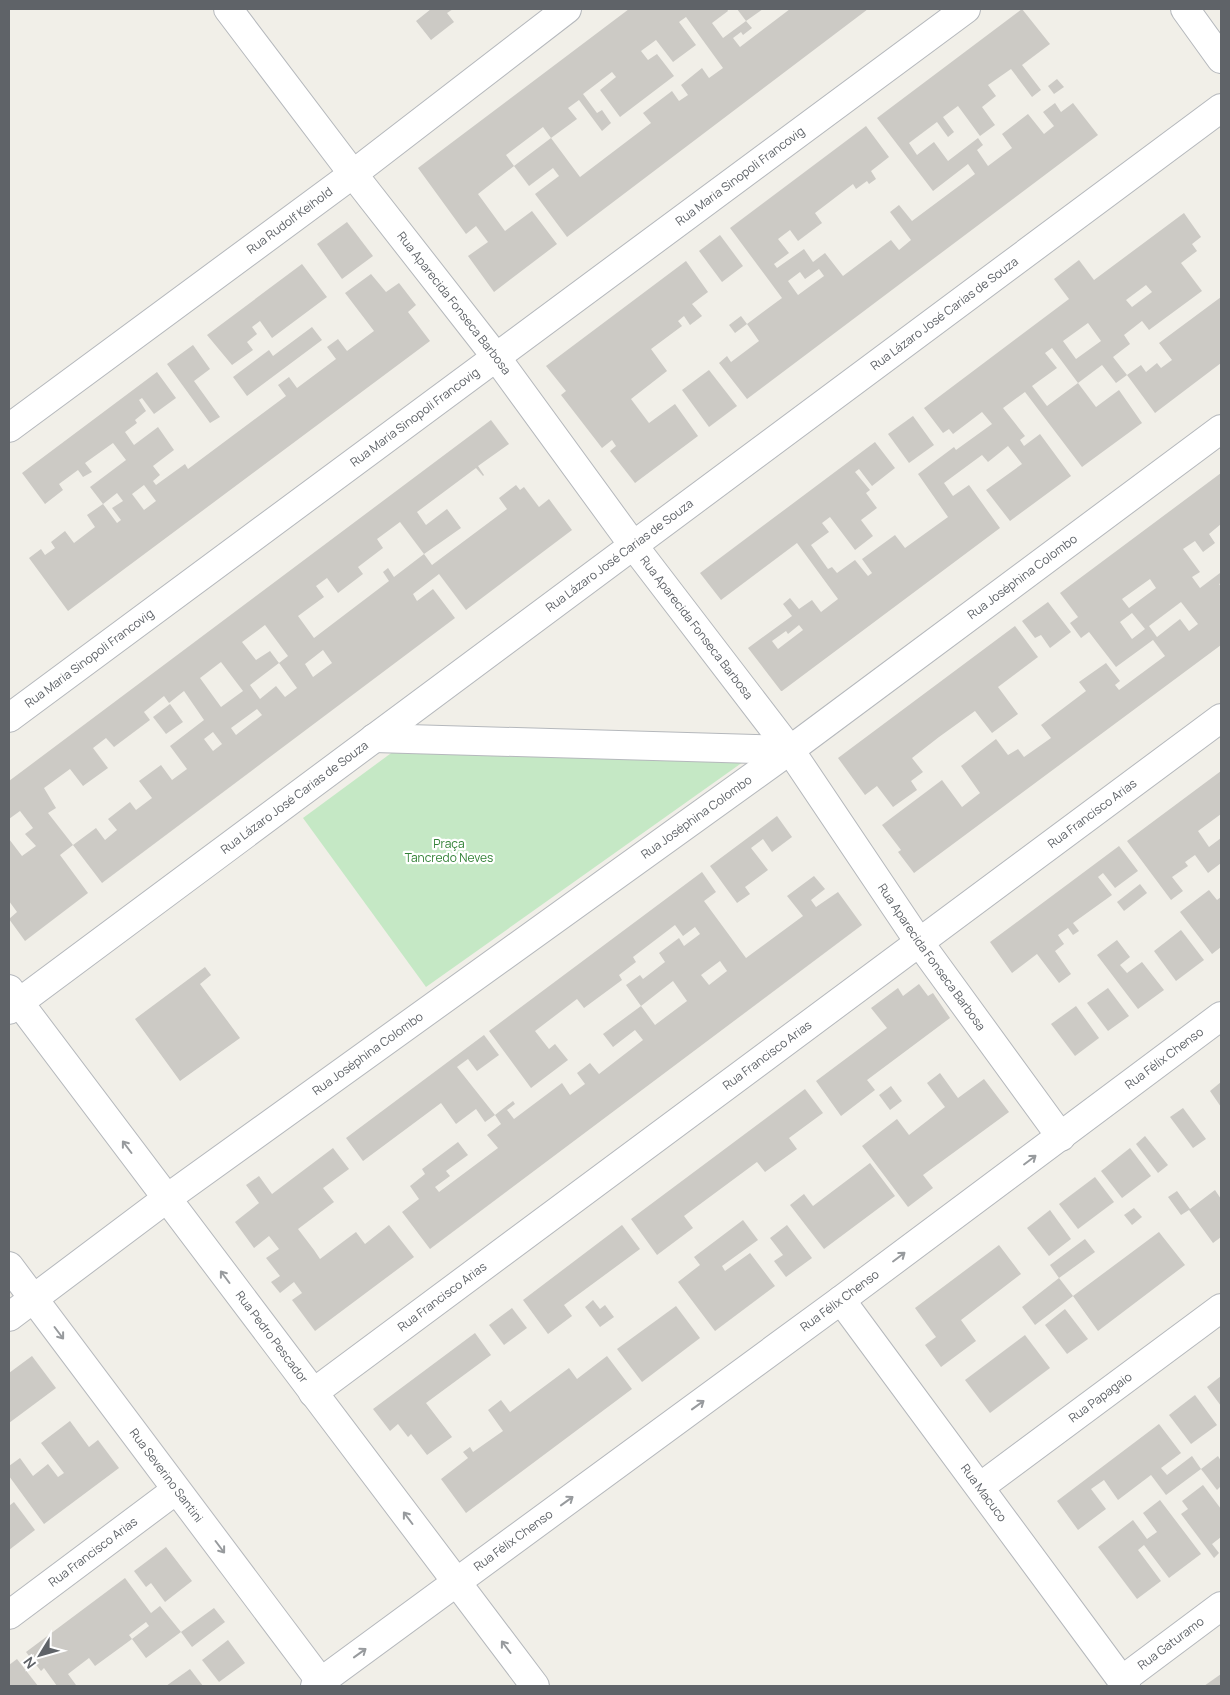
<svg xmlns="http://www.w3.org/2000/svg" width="1230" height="1695" font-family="Manrope,sans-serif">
	<rect width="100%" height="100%" fill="#f1efe8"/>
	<polygon fill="#c5e8c5" points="394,751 743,762 426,987 303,818"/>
	<g fill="#cccac5" fill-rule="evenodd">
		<polygon points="431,9 453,9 447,13 454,22 431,40 416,21"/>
		<polygon points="629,9 727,9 728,11 712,23 723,38 746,21 752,28 743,35 741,32 733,38 740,47 790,9 868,9 567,237 535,194 559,176 553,168 529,186 514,166 551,138 580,177 651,123 643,113 672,91 679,101 688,95 681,85 702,68 709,78 723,68 686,17 679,22 696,45 673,62 656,40 641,51 648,60 657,54 674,76 620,117 600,90 616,77 612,72 583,94 597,113 602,110 611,123 602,131 579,100 568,108 577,119 551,138 543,127 506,155 514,166 478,194 505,231 532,211 557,244 494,292 468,256 488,242 476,226 466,234 418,168"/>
		<polygon points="737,9 763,9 746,21"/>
		<path d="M1022,9L1050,44L1022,65L1041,90L1032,97L1011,69L988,85L996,96L982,107L995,125L980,136L958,106L943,117L954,132L948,137L937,122L909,143L917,155L934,142L948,161L978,138L983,145L977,150L988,166L1012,148L1002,134L1028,114L1044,134L1054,126L1043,112L1055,103L1061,112L1073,103L1098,135L747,399L719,363L727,356L731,362L759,341L747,324L782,298L730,228L866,126L889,157L871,171L876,179L869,184L867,181L856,189L853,184L815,213L822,223L798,241L790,230L778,239L789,253L774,264L777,268L804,249L813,262L825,253L843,276L891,240L899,250L911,240L890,212L899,205L912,221L975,174L968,164L933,191L877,118ZM819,269L824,276L798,295L788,281L800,272L805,279Z"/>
		<polygon points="1057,79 1064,87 1054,94 1048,86"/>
		<path d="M1184,213L1201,237L1192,244L1197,251L1181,263L1202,291L1149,330L1142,321L1124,335L1130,344L1113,357L1127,375L1141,365L1146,372L1157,363L1161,368L1172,360L1159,343L1221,297V363L1155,413L1127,375L1116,383L1102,365L1078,383L1052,348L1045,353L1057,368L1032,386L1047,406L1078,383L1096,407L1119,390L1142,423L1082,467L1025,392L1003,408L1025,436L1020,440L1024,446L1040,434L1071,476L1010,521L986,490L1022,464L1008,446L988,462L982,455L944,483L953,496L969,485L1000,528L782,691H781L748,648L792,616L783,604L790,598L799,609L812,600L821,612L838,599L797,543L721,600L700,573L875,442L895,468L872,486L859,469L855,472L870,490L866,493L877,508L861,520L873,536L855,550L830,517L822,523L829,532L811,545L828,569L832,567L837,573L855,560L868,576L872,573L862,559L895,535L905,548L948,517L918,474L954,447L956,450L992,424L982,412L953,434L949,429L943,433L924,408L1069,299L1054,279L1079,260L1094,280ZM1146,285L1152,292L1132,307L1126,300ZM1088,323L1101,341L1076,359L1063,341ZM799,625L803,630L778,649L772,641L786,631L788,634Z"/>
		<polygon points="347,222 373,256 342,279 317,244"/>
		<polygon points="720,235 743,266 722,282 699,251"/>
		<polygon points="686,261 708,292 692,304 702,316 690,325 684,316 678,321 682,326 651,349 667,371 631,399 649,423 675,404 698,436 635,483 610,451 616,446 612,440 602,448 561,395 566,391 546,366"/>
		<polygon points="302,264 327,297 272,338 260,321 252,327 257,334 247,342 253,350 232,365 207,335"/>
		<path d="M371,274L386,292L399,283L416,305L408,312L430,341L68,611L29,558L41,549L45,555L55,548L51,542L65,531L74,543L95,527L87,515L103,504L90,487L126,460L113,443L85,463L92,472L83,477L78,470L59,484L63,490L45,504L22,473L157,372L176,398L154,414L142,398L139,400L146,411L135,420L137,423L125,432L134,445L158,427L174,450L153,466L160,475L153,481L156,485L185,464L188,469L286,396L278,385L289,377L297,388L336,359L327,347L338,339L347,351L374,331L345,293ZM144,485L156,501L144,510L132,494ZM117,493L123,501L112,508L121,520L117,523L103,504Z"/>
		<polygon points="741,316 747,324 735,333 729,325"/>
		<polygon points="312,327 322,340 247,396 233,377 269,350 273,356"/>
		<polygon points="193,345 210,369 194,381 220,417 210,423 167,364"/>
		<polygon points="709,370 737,406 709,427 682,390"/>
		<polygon points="913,416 934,445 909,463 888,434"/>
		<path d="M491,420L509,444L478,466L484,475L483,476L476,468L417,512L426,525L447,509L461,528L424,554L400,522L377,539L383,548L358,567L363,574L338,593L327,578L316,586L324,597L298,616L314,638L389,581L383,572L388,568L394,577L424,554L432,565L507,509L499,498L516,485L520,490L524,487L539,507L549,499L572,530L466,610L439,574L413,594L417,601L433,589L455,618L102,883L73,845L60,855L88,893L25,941L9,919L17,912L9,901V839L22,856L36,846L25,834L33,828L20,811L9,819V781ZM265,625L288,656L279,663L297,688L285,697L276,686L260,699L250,685L279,663L270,651L256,660L242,642ZM323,650L332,663L313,677L305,664ZM221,662L243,691L221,707L200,678ZM184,691L204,720L170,746L187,769L172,780L161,765L139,781L152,798L136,810L130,802L108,819L117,830L105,840L96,828L73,845L48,813L56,808L44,788L70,769L83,786L108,768L93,748L106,738L114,747L150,720L144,712L164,696L169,703ZM257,709L262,715L236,735L231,728ZM213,732L222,744L213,751L204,739Z"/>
		<path d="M1221,473V524L1209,534L1215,543L1203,552L1195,541L1183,549L1200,572L1192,577L1200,588L1220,573L1221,576V583L1219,584L1221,587V645L914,873L898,852L901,850L882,825L942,780L962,807L980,793L961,766L996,739L1008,755L1018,749L1024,757L1051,738L1041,725L1086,691L1079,682L1106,663L1120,681L1115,685L1119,690L1165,656L1153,640L1116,667L1089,632L1081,638L1070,623L1078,617L1060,593ZM1150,579L1156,588L1129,608L1122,599ZM1181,602L1198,624L1189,631L1180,619L1157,637L1149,626ZM1132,613L1145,629L1132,639L1120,622Z"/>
		<polygon points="1048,602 1071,632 1050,648 1041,635 1035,638 1022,621"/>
		<polygon points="1015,626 1038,657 998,687 1018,714 992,733 975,711 939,737 912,758 923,772 911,781 917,790 893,807 877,786 865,795 838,758"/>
		<polygon points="170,704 183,722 166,734 153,717"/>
		<polygon points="1221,771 1221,814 1198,831 1209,847 1221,838 1221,863 1208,873 1195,855 1185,862 1188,866 1172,877 1183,891 1171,900 1127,841"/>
		<polygon points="777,816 792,837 772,852 763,839 751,848 768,870 745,887 750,894 737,903 710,866"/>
		<polygon points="1119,846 1138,871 1115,888 1103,873 1098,877 1112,895 1073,923 1079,931 1073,935 1068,928 1058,935 1064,944 1055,951 1071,974 1059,983 1037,954 1012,973 990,942"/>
		<path d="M702,872L716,892L704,901L746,958L803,916L787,896L814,876L825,889L811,900L816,907L838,892L862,925L430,1249L402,1212L419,1199L410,1186L425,1174L422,1169L458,1142L468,1155L446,1171L450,1176L435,1187L439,1192L498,1148L487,1135L501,1124L495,1115L513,1101L515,1104L507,1110L514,1119L562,1083L570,1095L585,1084L577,1073L590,1063L599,1074L643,1040L635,1030L613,1047L603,1034L641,1006L655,1025L687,1001L673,981L641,1006L626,985L640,975L643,979L665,962L659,953L679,938L684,946L700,934L695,927L683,936L675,925L633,957L636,962L619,975L622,980L584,1008L577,999L535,1031L549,1049L555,1044L568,1060L531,1088L489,1031ZM720,961L727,971L709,985L701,975Z"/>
		<polygon points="1140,884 1147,893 1124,911 1117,902"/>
		<polygon points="1209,890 1217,900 1221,897 1221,947 1212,954 1180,912"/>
		<polygon points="1181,930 1204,960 1176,981 1154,951"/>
		<polygon points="1117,940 1130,957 1120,965 1127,973 1142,962 1164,990 1138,1009 1097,955"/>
		<polygon points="205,967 211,975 200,984 240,1038 180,1081 135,1019"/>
		<polygon points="919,984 928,996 933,993 950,1018 867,1080 875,1090 841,1116 816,1081 887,1028 871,1008 898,988 903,996"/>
		<polygon points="1108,988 1129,1016 1108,1031 1087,1003"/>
		<polygon points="1076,1006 1099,1038 1075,1056 1051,1024"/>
		<polygon points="484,1035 499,1055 477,1071 468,1059 457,1067 495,1115 485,1122 476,1109 456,1124 441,1103 363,1161 346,1138"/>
		<polygon points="940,1073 958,1098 984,1079 1009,1112 923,1175 933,1188 908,1207 862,1146 897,1119 909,1135 945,1107 927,1083"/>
		<polygon points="1221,1082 1221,1107 1210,1091"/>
		<polygon points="891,1086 902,1101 890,1110 879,1095"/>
		<polygon points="805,1089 823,1113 789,1138 797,1149 765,1172 757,1162 684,1216 693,1228 657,1255 631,1219"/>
		<polygon points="1183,1108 1206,1139 1193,1148 1170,1117"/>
		<polygon points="1145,1136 1168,1165 1158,1173 1136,1144"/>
		<polygon points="333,1148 349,1169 323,1188 334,1202 298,1229 314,1250 320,1259 356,1232 365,1244 389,1225 414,1257 315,1331 292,1300 302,1293 294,1282 280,1293 271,1282 280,1276 266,1258 279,1249 269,1236 254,1248 235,1222 259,1203 246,1185 259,1176 272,1194"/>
		<polygon points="1130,1148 1151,1176 1122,1198 1101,1171"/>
		<polygon points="870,1163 895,1196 824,1249 790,1205 804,1194 813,1206"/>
		<polygon points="1095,1177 1114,1202 1078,1229 1059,1204"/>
		<polygon points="1215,1190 1221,1199 1221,1237 1213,1243 1189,1210 1181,1215 1168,1197 1177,1191 1190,1209"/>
		<polygon points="1134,1208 1142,1217 1132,1225 1124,1215"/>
		<polygon points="1050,1210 1071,1239 1049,1256 1027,1228"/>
		<polygon points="743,1220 758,1240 722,1266 725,1271 750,1253 775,1286 715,1331 678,1282 700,1265 694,1257"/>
		<polygon points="622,1225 640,1249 564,1305 572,1316 548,1334 523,1300"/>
		<polygon points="787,1225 812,1258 786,1277 774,1261 783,1255 770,1238"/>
		<polygon points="1159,1232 1185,1265 1098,1331 1073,1296 1035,1325 1022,1307 1059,1278 1073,1296"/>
		<polygon points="1085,1239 1095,1252 1059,1278 1050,1265"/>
		<polygon points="999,1245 1021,1274 961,1320 976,1341 941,1367 925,1345 936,1337 915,1308"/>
		<polygon points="593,1300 600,1309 605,1305 614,1317 600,1327 585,1307"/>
		<polygon points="676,1306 700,1338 642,1382 617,1349"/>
		<polygon points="512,1308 527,1328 504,1345 489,1325"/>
		<polygon points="1065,1309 1088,1339 1067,1354 1045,1325"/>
		<polygon points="475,1333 491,1355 426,1403 452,1437 427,1455 411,1434 408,1437 398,1424 390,1431 373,1409"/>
		<polygon points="1025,1335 1050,1368 990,1413 965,1380"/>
		<polygon points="32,1356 56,1388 9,1423 9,1373"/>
		<polygon points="607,1356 632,1389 466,1513 441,1479 468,1458 463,1452 470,1447 473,1452 503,1431 488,1410 501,1400 510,1412 569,1368 577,1379"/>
		<polygon points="1221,1376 1221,1406 1207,1387"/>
		<polygon points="1195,1395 1217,1425 1191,1444 1169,1415"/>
		<polygon points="70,1421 89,1447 98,1440 119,1468 44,1524 9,1476 9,1466 20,1458 33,1476 48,1464 58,1477 64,1473 41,1443"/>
		<polygon points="1159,1424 1181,1453 1161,1468 1167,1475 1192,1456 1201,1469 1166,1495 1151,1475 1118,1500 1104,1480 1091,1489 1106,1509 1078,1530 1057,1501"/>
		<polygon points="1218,1456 1221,1461 1221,1486 1217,1490 1201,1469"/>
		<polygon points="1203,1485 1221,1509 1221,1537 1212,1544 1219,1553 1214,1558 1181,1514 1188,1509 1182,1501"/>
		<polygon points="1160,1500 1201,1554 1169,1578 1144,1545 1138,1550 1161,1581 1137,1599 1098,1547 1133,1520 1147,1539 1157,1532 1143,1513"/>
		<polygon points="14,1502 35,1530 9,1550 9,1506"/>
		<polygon points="166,1547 192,1581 165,1602 151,1583 146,1587 134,1571"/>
		<polygon points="125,1578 151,1613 160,1606 181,1632 214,1608 225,1622 192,1647 181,1632 146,1658 132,1639 149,1626 146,1622 129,1635 132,1639 95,1666 89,1658 68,1674 76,1685 57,1686 44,1668 41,1671 26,1652"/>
		<polygon points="228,1640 245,1663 219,1682 202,1660"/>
		<polygon points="17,1659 38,1686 9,1686 9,1665"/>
		<polygon points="190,1669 203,1686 166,1686"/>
		<polygon points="1221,1674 1221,1686 1204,1686"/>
	</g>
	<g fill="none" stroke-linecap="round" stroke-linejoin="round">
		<defs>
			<g id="minor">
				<path id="s1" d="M228,9L353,174L496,357L633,545L790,750L919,942L1061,1137"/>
				<polyline points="1185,9 1221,59"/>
				<path id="s2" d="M9,428L353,174L567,9"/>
				<path id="s3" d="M9,718L966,9"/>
				<polyline points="374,738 790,750"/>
				<path id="s4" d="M9,989L535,1686"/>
				<path id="s5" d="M9,1010L1221,108"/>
				<path id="s6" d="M9,1266L324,1686"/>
				<path id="s7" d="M841,1300L1126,1686"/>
				<path id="s8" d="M9,1317L166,1199L790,750L1221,429"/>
				<path id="s9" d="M313,1393L1221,718"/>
				<path id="s10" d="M980,1487L1221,1308"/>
				<path id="s11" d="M9,1615L176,1490"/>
				<path id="s12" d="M1122,1680L1221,1606"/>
				<path id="s13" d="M315,1686L841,1300L1221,1016"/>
			</g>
		</defs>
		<use href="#minor" stroke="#b5b8bc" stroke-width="30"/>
		<use href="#minor" stroke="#fff" stroke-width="28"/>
	</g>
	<defs><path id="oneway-shaft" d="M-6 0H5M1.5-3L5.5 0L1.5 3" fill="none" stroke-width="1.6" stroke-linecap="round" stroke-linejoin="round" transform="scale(1.25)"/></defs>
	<g stroke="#979a9d">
		<use href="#oneway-shaft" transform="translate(127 1147) rotate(-127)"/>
		<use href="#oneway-shaft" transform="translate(1030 1160) rotate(-37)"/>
		<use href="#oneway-shaft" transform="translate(899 1257) rotate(-37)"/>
		<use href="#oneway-shaft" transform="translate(225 1277) rotate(-127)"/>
		<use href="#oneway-shaft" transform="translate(59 1333) rotate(53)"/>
		<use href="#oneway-shaft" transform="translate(698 1405) rotate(-36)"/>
		<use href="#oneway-shaft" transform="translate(567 1501) rotate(-36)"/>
		<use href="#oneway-shaft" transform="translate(408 1518) rotate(-127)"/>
		<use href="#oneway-shaft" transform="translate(220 1547) rotate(53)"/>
		<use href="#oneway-shaft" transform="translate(506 1647) rotate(-127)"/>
		<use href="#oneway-shaft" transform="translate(360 1653) rotate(-36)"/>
	</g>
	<g text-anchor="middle" stroke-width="4.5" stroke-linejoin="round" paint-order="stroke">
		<g font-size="12" fill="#5f6368" stroke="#fff">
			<text dy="4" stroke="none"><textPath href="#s3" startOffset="910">Rua Maria Sinopoli Francovig</textPath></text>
			<text dy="4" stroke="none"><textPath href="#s2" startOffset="349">Rua Rudolf Keihold</textPath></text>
			<text dy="4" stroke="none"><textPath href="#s1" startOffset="371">Rua Aparecida Fonseca Barbosa</textPath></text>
			<text dy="4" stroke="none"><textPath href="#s5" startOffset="1166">Rua Lázaro José Carias de Souza</textPath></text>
			<text dy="4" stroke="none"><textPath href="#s3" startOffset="505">Rua Maria Sinopoli Francovig</textPath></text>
			<text dy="4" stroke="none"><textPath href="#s5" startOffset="761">Rua Lázaro José Carias de Souza</textPath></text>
			<text dy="4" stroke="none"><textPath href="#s8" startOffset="1255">Rua Joséphina Colombo</textPath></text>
			<text dy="4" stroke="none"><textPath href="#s1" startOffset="776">Rua Aparecida Fonseca Barbosa</textPath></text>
			<text dy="4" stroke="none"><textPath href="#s3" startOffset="100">Rua Maria Sinopoli Francovig</textPath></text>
			<text dy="4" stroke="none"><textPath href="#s5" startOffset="356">Rua Lázaro José Carias de Souza</textPath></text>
			<text dy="4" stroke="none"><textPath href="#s9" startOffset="971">Rua Francisco Arias</textPath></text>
			<text dy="4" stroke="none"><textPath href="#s8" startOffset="850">Rua Joséphina Colombo</textPath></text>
			<text dy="4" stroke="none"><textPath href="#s1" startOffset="1181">Rua Aparecida Fonseca Barbosa</textPath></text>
			<text dy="4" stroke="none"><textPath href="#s8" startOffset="445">Rua Joséphina Colombo</textPath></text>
			<text dy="4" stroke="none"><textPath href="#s9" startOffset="566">Rua Francisco Arias</textPath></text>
			<text dy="4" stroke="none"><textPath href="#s13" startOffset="1056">Rua Félix Chenso</textPath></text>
			<text dy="4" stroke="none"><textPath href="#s9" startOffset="161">Rua Francisco Arias</textPath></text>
			<text dy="4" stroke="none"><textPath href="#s13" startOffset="651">Rua Félix Chenso</textPath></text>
			<text dy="4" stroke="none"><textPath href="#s4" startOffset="436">Rua Pedro Pescador</textPath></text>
			<text dy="4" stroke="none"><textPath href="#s10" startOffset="150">Rua Papagaio</textPath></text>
			<text dy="4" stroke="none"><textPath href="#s6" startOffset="262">Rua Severino Santini</textPath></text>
			<text dy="4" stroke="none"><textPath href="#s7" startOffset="240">Rua Macuco</textPath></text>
			<text dy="4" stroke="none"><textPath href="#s13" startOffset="246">Rua Félix Chenso</textPath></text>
			<text dy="4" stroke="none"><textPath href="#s11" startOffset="105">Rua Francisco Arias</textPath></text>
			<text dy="4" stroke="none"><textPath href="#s12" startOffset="61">Rua Gaturamo</textPath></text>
		</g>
		<g font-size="12" fill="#348238" stroke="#fff">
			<text x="449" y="848">Praça<tspan x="449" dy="14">Tancredo Neves</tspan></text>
		</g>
	</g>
	<rect width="1230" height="1695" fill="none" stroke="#5f6368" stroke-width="20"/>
	<g transform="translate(40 1655) rotate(233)" stroke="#ffffff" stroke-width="4" paint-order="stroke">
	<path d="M0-4L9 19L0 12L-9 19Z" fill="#5f6368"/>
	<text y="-8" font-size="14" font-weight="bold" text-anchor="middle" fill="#5f6368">N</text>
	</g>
</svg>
